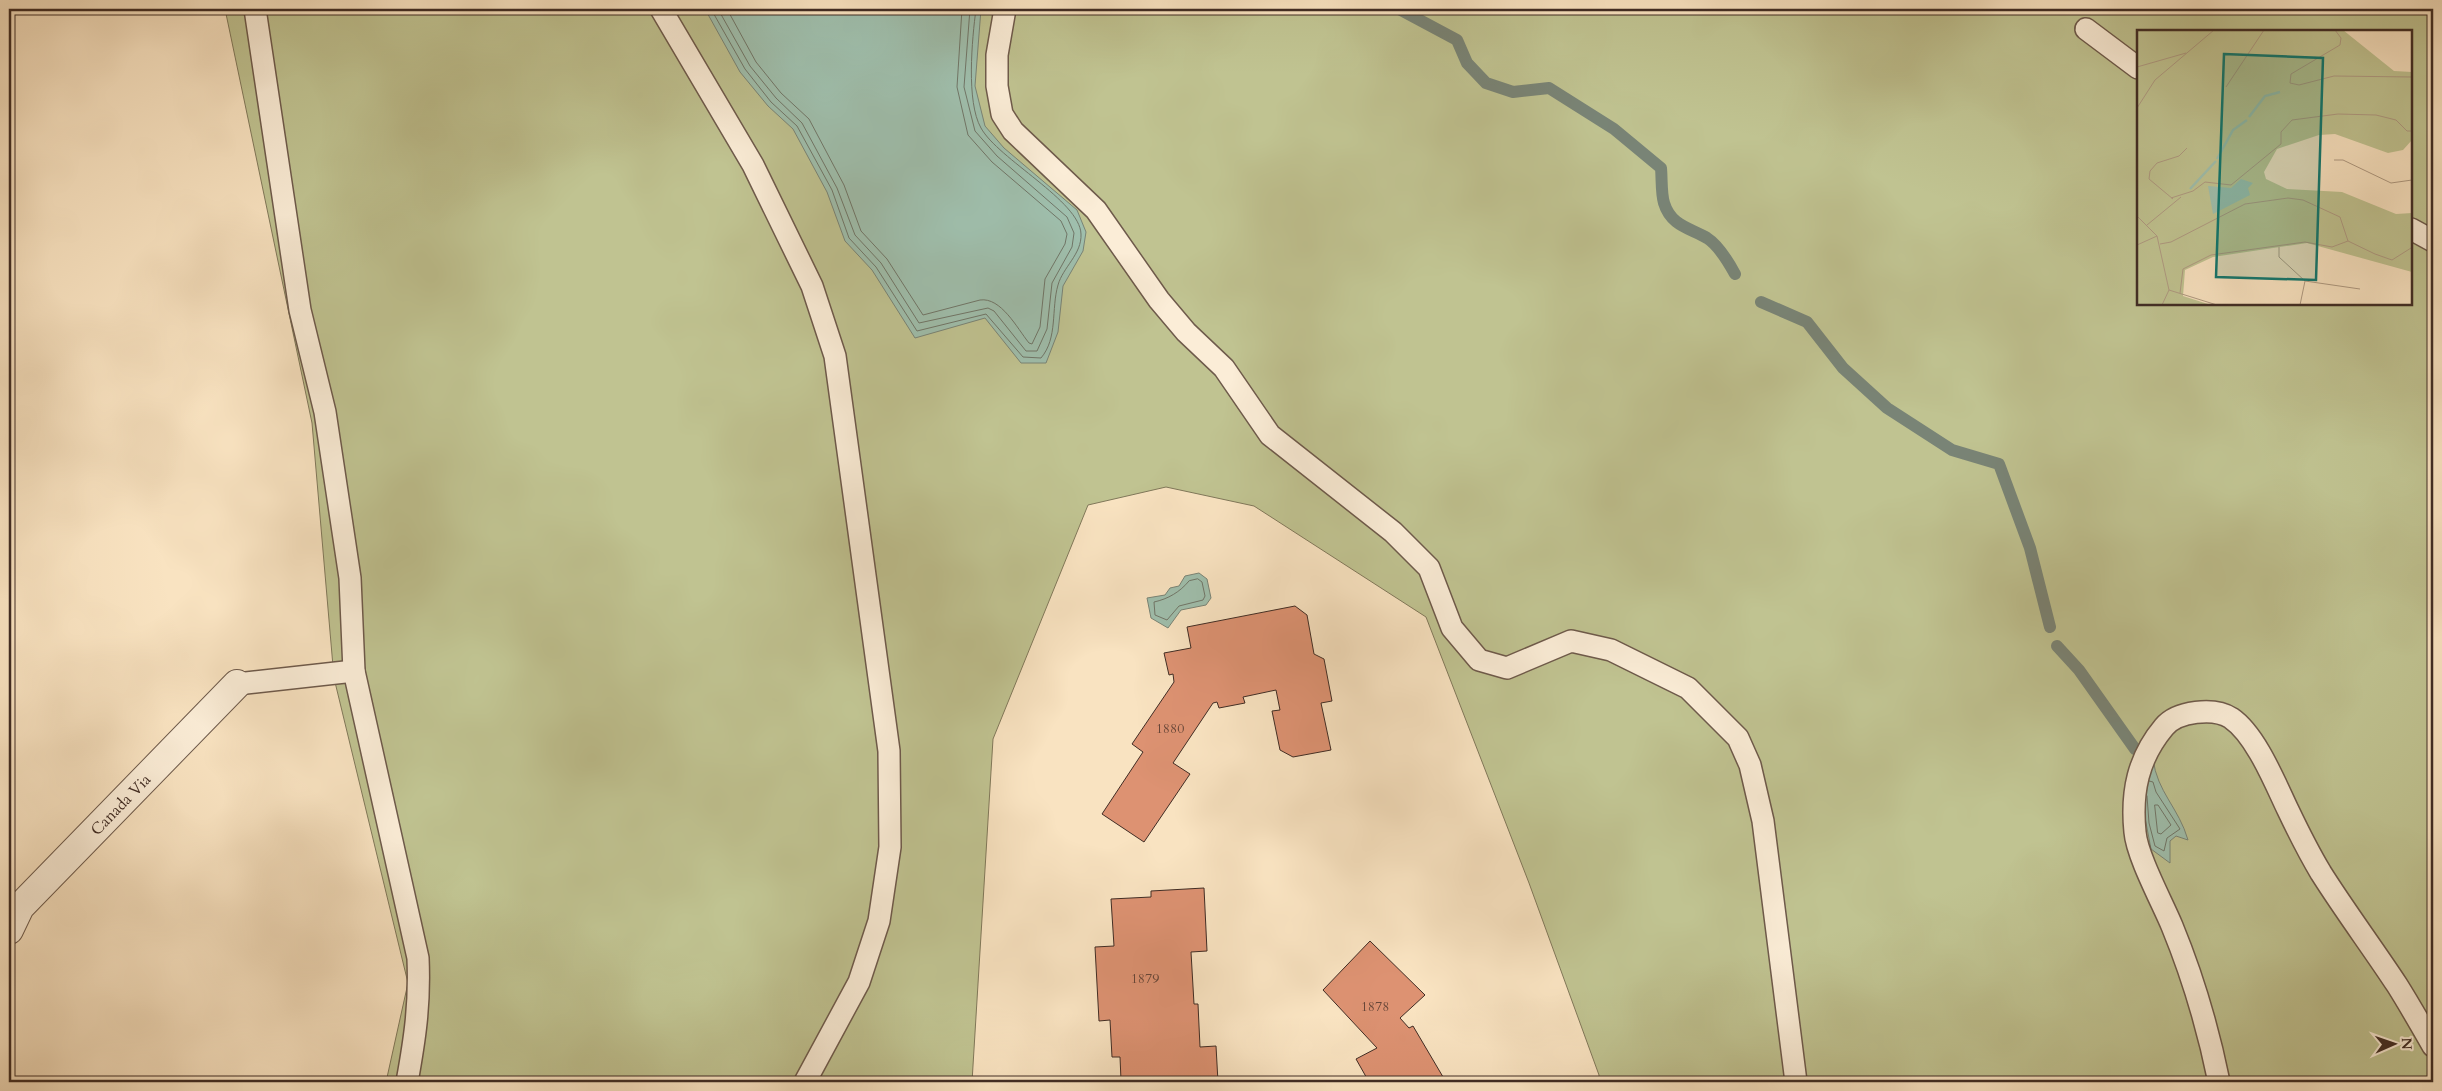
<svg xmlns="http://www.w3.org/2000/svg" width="2442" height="1091" font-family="Cardo,serif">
	<rect width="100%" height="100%" fill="#f9e3c1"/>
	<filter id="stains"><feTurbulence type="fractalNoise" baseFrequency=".004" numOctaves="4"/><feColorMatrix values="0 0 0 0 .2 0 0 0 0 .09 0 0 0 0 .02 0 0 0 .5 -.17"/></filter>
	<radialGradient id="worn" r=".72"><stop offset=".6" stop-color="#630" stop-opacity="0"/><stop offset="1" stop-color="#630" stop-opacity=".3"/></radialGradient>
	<path fill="#c0c391" stroke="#80785a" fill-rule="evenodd" d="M225,9H2433V1082H1599V1075L1529,883L1426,617L1254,506L1166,487L1088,505L993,739L972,1082H386L408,983L334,678L312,423ZM2138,31H2411V304H2138Z"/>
	<g fill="#9fbfad" stroke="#798476">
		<polygon points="705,9 981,9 975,86 985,126 1004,148 1077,210 1086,232 1083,251 1063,286 1058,332 1046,363 1021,363 985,318 915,338 872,270 845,241 827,192 793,129 768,106 740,72"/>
		<polygon points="1199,573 1207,579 1211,598 1206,605 1181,610 1168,628 1151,618 1147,598 1165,595 1170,588 1179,586 1185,576"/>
		<path d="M2153,759C2157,792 2179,808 2188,840L2176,836L2170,841V863L2151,849L2142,802Z"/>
	</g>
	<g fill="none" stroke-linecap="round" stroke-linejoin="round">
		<g stroke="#707668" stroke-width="1">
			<path d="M711,9L745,69L771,102L797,126L832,190L849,238L876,267L917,331L986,314L1023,357L1041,358C1058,338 1051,309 1058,285C1063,267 1082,254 1081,234C1080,201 998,159 981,128C966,102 972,39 976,9"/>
			<polyline points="718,9 750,66 776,98 802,123 837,188 855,235 881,263 919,323 988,308 994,311 1026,351 1037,351 1047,329 1052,283 1072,247 1074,233 1067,217 997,156 975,131 964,87 970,9"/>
			<path d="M727,9L756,62L781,93L809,119L844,185L861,231L887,259L923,315L980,300C1001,297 1017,328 1029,343L1032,344L1040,327L1045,279L1065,244L1067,234L1061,221L992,162L968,135L957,87L962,9"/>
			<path d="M1198,579L1202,582L1205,596L1203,600L1179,606L1167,620L1155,615L1154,602C1168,599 1180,592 1189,581Z"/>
			<polyline points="2147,796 2149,823 2155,846 2164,851 2167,838 2180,829 2156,792 2153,782 2149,781"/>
			<polygon points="2155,805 2158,805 2171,825 2161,834 2158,833"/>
		</g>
		<g stroke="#798476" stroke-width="12">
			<path d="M1399,9L1457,40L1467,63L1486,83L1513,92L1549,88L1614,129L1661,168C1662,179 1661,193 1664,203C1671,226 1690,228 1707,238C1718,245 1729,263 1735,274"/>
			<polyline points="1761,302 1807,322 1843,368 1887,408 1952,450 1999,464 2030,548 2050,627"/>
			<polyline points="2057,646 2079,670 2135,749"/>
		</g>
	</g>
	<g fill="#dd9272" stroke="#402c24">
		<polygon points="1295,606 1307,615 1314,654 1324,659 1332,701 1321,703 1331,750 1293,757 1280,750 1272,711 1280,710 1276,690 1243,697 1245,703 1219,708 1217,702 1213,703 1173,763 1190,774 1144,842 1102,814 1143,752 1132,744 1174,682 1173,674 1169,675 1164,653 1191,648 1187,627"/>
		<polygon points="1204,888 1207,951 1191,952 1194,1004 1198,1004 1200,1047 1216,1046 1218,1082 1158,1082 1158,1078 1121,1080 1120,1057 1112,1057 1110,1020 1099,1021 1095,947 1114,946 1111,899 1151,897 1151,891"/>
		<polygon points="1370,941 1425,995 1400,1018 1409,1028 1413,1026 1446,1082 1369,1082 1356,1059 1377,1048 1323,990"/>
	</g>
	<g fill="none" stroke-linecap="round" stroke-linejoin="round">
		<defs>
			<g id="lane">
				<path d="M255,9L300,310L325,412L350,578L354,671L418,958C420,1004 415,1038 407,1082"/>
				<polyline points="661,9 753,165 812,286 835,356 889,751 890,847 879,921 859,982 805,1082"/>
				<polyline points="1005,9 997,55 997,86 1002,114 1013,131 1096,210 1159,300 1186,332 1224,368 1270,435 1393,532 1429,568 1452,628 1479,660 1507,668 1571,641 1611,650 1688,688 1738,738 1750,765 1763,821 1796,1082"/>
				<polyline points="2086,29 2138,68"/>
				<polyline points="2411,229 2433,241"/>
				<polyline points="237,684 354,671"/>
				<path d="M2219,1082C2208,1028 2193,977 2172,926C2162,902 2137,856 2135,832C2131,792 2138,758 2164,727C2177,711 2214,707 2231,718C2256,735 2275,783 2288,810C2298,831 2309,853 2321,873C2345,911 2372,947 2397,985C2409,1004 2421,1025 2433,1046"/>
			</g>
			<g id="street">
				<path id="s1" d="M9,930L20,907L237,684"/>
			</g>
		</defs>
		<use href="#lane" stroke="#6e5a4b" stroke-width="24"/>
		<use href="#street" stroke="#6e5a4b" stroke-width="30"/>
		<polyline stroke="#402c24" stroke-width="3" stroke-dasharray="4 2.5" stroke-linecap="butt" points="2054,9 2060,13"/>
		<use href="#lane" stroke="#fbedd7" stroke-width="21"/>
		<use href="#street" stroke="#fbedd7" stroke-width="28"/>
	</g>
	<g text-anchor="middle" stroke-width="4.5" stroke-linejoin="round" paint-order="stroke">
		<g font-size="14" fill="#674638">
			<text x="1170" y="733">1880</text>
			<text x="1145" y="983">1879</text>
			<text x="1375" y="1011">1878</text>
		</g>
		<g font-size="16" fill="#402c24" stroke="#fbedd7">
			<text dy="6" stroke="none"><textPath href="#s1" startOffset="169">Canada Via</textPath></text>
		</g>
	</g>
	<g transform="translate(2137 30)">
		<rect width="275" height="275" fill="#f9e3c1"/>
		<path d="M0,0H206L257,41L275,42V110L266,120L251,123L198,104L182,105L140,119L127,142L129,149L150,159L205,162L259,184L275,183V242L170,213L76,227L48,240L46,266L74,275H0Z" fill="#c0c391"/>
		<path d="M104,149L116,153L111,158L113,165L76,184L71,156L94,158Z" fill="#9fbfad"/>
		<path fill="none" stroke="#9fbfad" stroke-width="2.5" d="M112,87L128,66L143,62M80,129L96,100L110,90M53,159L79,131"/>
		<path fill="none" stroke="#af9a82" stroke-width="1" d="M198,0L204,8L203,15L154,44L153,53L162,55L197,46L275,47M0,37L49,23M89,57L127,0M0,78L18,50L77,0M197,130H206L254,153L275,150M34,168L56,161L68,152L94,155L144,114V102L155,90L201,84L239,85L259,90L270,101H275M36,169L12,149L13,141L20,133L42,126L50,118M0,186L20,206L32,260M10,195L44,167M23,214L34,212L108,174L151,168L166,170L203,187L211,211L238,224L255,230L274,218M0,215L20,206M142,217V227L168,251M32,260L80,275M43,263L46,239L74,225L168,212L195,217L211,211M25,275L32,260M163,275L168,251L223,259"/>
		<path fill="#0f766e" fill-opacity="0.15" stroke="#0f766e" stroke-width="2.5" d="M87,24L186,28L179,250L79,247Z"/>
		<rect width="275" height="275" fill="none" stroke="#402c24" stroke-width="2.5"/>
	</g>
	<rect width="2442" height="1091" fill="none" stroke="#f9e3c1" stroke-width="30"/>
	<rect x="10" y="10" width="2422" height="1071" fill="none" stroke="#402c24" stroke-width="2.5"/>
	<rect x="15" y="15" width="2412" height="1061" fill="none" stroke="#402c24"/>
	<g transform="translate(2394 1044) rotate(88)" stroke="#fbedd7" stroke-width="4" paint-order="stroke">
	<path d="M0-4L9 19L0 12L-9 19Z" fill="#402c24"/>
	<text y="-8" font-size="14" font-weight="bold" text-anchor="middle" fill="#402c24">N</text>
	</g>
	<rect width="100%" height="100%" filter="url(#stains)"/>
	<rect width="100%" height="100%" fill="url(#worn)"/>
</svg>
